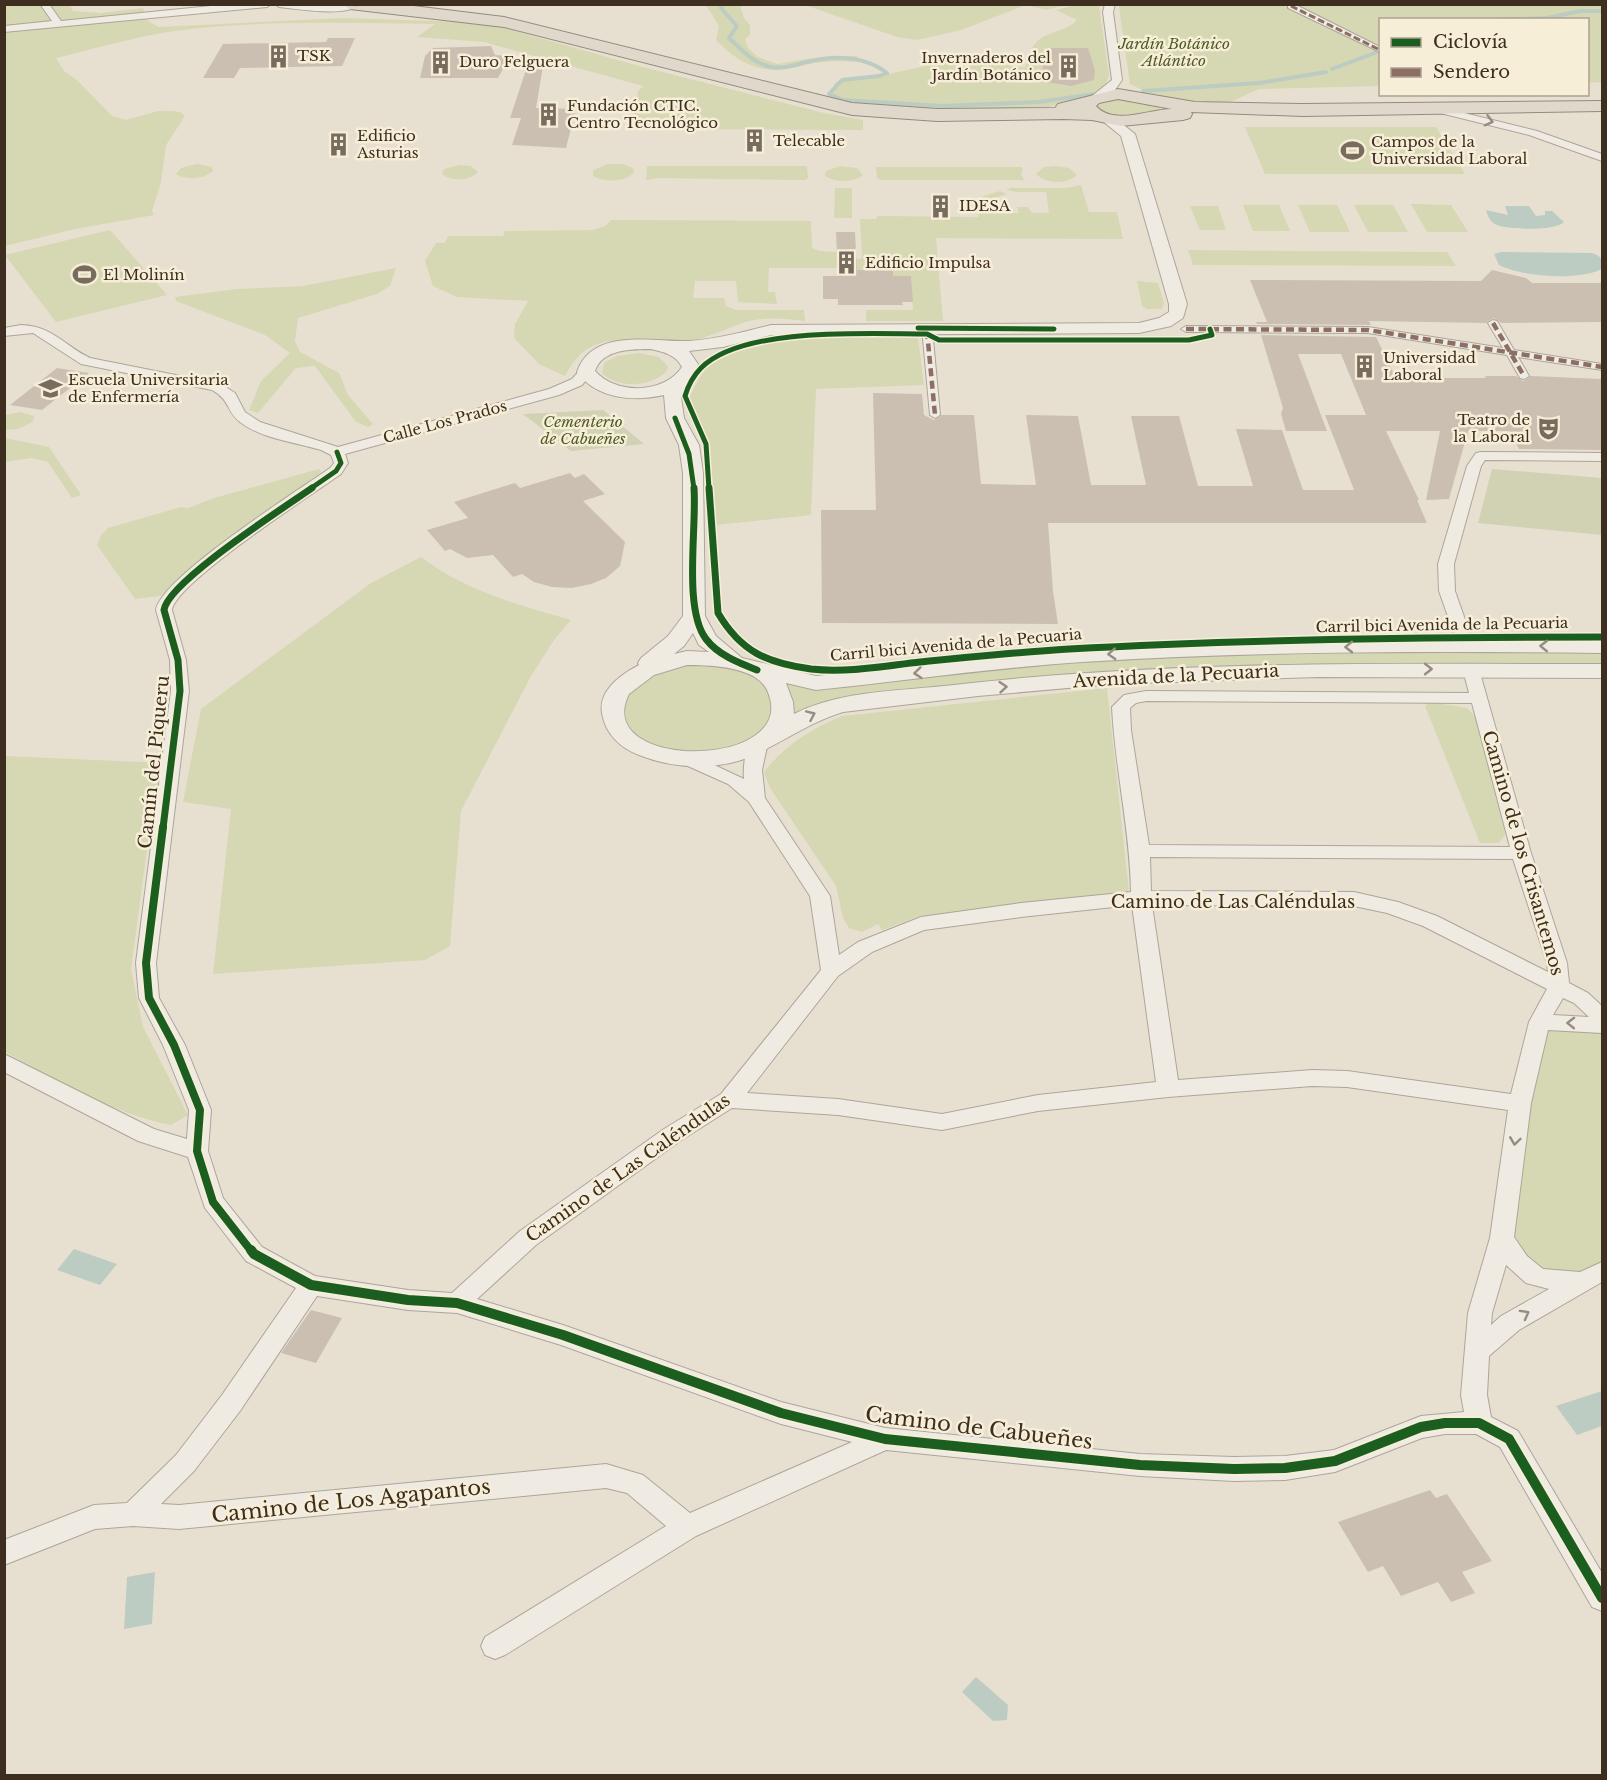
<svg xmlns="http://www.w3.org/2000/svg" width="1607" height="1780" font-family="'Libre Baskerville',serif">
	<rect width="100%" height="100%" fill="#e7e0d1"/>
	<g fill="#d6d7b3">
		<polygon points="1121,4 1602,5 1602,82 1588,83 1588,20 1380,20 1380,86 1259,89 1226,104 1210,104 1158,97 1130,84 1119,7"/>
		<path d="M4,5H70L73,11L101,13L143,8L147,20L158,27L343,18L468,22L497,26L639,66L824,113L863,120V130L630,129L638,91L643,86L484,42L417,37L435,24C352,23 264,20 182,30C140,35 98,48 56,58L64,71L77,80L112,116L126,120L158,111H172L180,112L185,116L166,145L161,182L152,211L154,215L75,229L5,246Z"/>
		<path d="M706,5H740L744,18L750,25V35L745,39L748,48L758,57L778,64L812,58L857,56L858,62C843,61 829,61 815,63C805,64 796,68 787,69C758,74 735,60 716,40L719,26Z"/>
		<polygon points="805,5 1066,5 1046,10 1026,5 961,30 917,40 897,37"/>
		<path d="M1077,5L1099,6L1109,75L1106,84L1098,91L1049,107L960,112L827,101L835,83L844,78L883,75L921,67L952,55L1025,68C1028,59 1029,52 1034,45C1045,30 1065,33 1077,20L1056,10Z"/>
		<polygon points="1106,95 1156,102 1160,109 1157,115 1106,118 1089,102"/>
		<polygon points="1245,127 1436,127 1465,174 1265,174"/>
		<path d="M197,164L212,167L213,171C203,179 188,181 176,174L181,168Z"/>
		<path d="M608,164H623L633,168L634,173C623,182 606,183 593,176V170Z"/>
		<path d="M460,165L471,166L478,172C469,181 452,182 442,174L444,169Z"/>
		<polygon points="647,166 807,166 808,178 805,180 659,178 646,180"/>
		<path d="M840,166L857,168L863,175C852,183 836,183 825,176L826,171Z"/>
		<path d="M1057,166L1069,168L1077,175C1067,185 1046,184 1036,174L1044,167Z"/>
		<polygon points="876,167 1021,167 1023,168 1021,174 1024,180 881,180 877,178"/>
		<polygon points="1081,185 1089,212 1117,212 1123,239 936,238 943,321 866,321 866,310 913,310 911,276 893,276 893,270 856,270 856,259 862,258 860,219 876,219 877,216 978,217 983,196 1000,191 1007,194 998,197 1001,213 1019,213 1017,207 1028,207 1032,213 1049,213 1046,192 1016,192 1007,190 1010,188 1066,188"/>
		<polygon points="835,188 852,188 852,218 834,218"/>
		<polygon points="1411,204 1451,205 1468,232 1427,232"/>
		<polygon points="1243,205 1279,205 1290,231 1253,231"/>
		<polygon points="1298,205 1337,205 1350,232 1310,232"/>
		<polygon points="1354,205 1393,205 1408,232 1368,232"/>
		<polygon points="1190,206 1218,206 1226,230 1200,230"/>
		<path d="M611,220L811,221L812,248L820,251L837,252V268H769L768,292H775L777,304L738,302L736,281H695L693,298H724L726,306L736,310H804L805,321C788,319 771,317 754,320C732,324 712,339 688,340C658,342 601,330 578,357C573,362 569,369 565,376L539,364L514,338L515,324L528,301L457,297L433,286L425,261L436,243H445L448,236H503L505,231L592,230L605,226Z"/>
		<polygon points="110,230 167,295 56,322 5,255"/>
		<polygon points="1188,250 1447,252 1456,266 1193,265"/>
		<polygon points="396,268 390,286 377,294 298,318 295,341 300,352 339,373 348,395 373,424 368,427 356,422 315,366 296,368 258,413 249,410 261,381 290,353 265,335 176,301 175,297 237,289 303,286"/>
		<polygon points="1137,281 1158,283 1164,303 1162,309 1147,309 1142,306"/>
		<path d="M918,337L924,385L816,389L811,515L716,525L710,450L690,397C694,388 703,369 711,363C752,332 867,334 918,337Z"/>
		<path d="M639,353L659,357L668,366L667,371C652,387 617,389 602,373L604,363L617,356Z"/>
		<polygon points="20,412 34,416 33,422 18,429 5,430 5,415"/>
		<polygon points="5,438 49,447 81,495 72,498 48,462 31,458 5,462"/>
		<polygon points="319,469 322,472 160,596 135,599 97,545 101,535 108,528 181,507 188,508 214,498"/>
		<path d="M421,557C464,590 520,606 571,620L554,640L531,676L461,811L450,946L425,960L213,974L231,809L183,802L201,709L371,583Z"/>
		<polygon points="1466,645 1602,646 1602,671 1446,669 1197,673 840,705 746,749 687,759 627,739 620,689 687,658 788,679 1079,656"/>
		<path d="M1107,688L1129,892L920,916L882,930L878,924L862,932L849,928L843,918L836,886L770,788L764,772C785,745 811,729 842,716Z"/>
		<polygon points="1430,702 1467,708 1476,717 1503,818 1505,835 1499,843 1480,843 1425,706"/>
		<path d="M5,756L163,763L153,805L131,969L143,1027L188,1115L171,1125C116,1115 54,1079 5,1052Z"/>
		<polygon points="1539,1022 1602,1026 1602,1271 1584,1282 1556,1281 1502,1238"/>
	</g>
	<g fill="#d1d1b3">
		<polygon points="603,410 644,444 571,451 523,414"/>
		<polygon points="1492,469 1602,478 1602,535 1478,523"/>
	</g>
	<g fill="#bcccc2">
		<path d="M1505,206H1529L1536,216L1545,215V211H1552L1564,222C1556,231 1509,230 1497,225C1490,222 1488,217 1486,210L1508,215Z"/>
		<path d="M1501,252L1591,253C1601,255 1603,260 1602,269C1578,281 1523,277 1499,265L1494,254Z"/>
		<polygon points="74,1249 117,1264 100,1285 57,1270"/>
		<polygon points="1602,1391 1602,1426 1577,1435 1556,1406"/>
		<polygon points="155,1572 152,1624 124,1629 127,1577"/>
		<polygon points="976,1677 1008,1705 1007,1720 993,1721 962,1692"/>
	</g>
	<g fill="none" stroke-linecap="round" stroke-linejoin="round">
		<g stroke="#bcccc2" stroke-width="4">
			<path d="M723,4L721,8L737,26L729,38C741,49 754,64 771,67C783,69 796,65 807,62C835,55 863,55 887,73L879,76L842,80L829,94L843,100L943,106L1039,102L1094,94"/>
			<polyline points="1488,20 1547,18 1580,11 1602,11"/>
			<polyline points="1332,69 1380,51"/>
			<polyline points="1143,91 1259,83 1326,72"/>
		</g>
	</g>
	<g fill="#cbbfb2">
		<polygon points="328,38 355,38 342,66 240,68 234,78 203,78 223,44 326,42"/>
		<polygon points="491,46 495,55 510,56 498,78 420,78 425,56 433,48"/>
		<polygon points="1046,48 1088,48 1095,70 1094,80 1071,86 1047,82 1041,60 1049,60"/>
		<polygon points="543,66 536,108 576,109 566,148 512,145 521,118 510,118 526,70"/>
		<polygon points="836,232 855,232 857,270 893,270 893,276 911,276 913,302 902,302 903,305 838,305 838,299 823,299 823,276 838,276"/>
		<polygon points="1492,270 1526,278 1532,283 1602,283 1602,322 1501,323 1494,318 1486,323 1369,321 1371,325 1257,324 1256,322 1267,322 1250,280 1481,281"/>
		<polygon points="1261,335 1376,337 1396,378 1486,378 1485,376 1516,376 1523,381 1531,376 1602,379 1602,450 1519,449 1510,431 1468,431 1449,499 1426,500 1440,431 1386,431 1419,500 1417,500 1427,523 1048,523 1053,591 1058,624 822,623 821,510 876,510 873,393 922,394 924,415 934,420 942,415 974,415 981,484 1036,485 1026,415 1078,416 1091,485 1146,485 1131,416 1179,416 1198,486 1253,486 1236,429 1282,430 1303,490 1354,490 1325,415 1366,415 1341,354 1298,354 1327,431 1286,431 1281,414 1283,408"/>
		<polygon points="57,368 89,373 42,410 10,405"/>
		<polygon points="570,473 575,478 584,474 605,494 583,501 625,542 620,566 606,578 591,584 572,588 552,587 534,582 522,574 513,577 493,555 467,558 450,549 445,551 427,530 468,518 454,502 515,483 520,488"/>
		<polygon points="311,1310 342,1318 316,1363 281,1353"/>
		<polygon points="1430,1490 1436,1498 1447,1494 1492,1561 1462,1572 1475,1593 1451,1602 1438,1582 1401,1596 1383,1566 1368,1572 1338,1522"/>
	</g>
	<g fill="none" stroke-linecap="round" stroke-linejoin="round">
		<defs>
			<g id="pedestrian">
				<polygon points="1288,4 1294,4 1380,47 1380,52 1288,8"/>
				<polygon points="1493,320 1497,321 1514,350 1602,364 1602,370 1518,357 1529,376 1524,379 1520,378 1507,355 1368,333 1186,332 1181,329 1186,326 1368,327 1503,348 1488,323"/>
				<polygon points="927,325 932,328 940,415 935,418 930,415 922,328"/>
			</g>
			<g id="minor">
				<polygon points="40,4 49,4 61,21 231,4 271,4 267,7 4,32 4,26 52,21"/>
				<path d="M275,4H360V5C344,17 299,9 279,7Z"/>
				<polygon points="1105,4 1115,4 1113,12 1122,80 1115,90 1096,101 1092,100 1092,96 1112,80 1103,12"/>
				<polygon points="1432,105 1537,131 1602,154 1602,161 1529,135 1428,110 1428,106"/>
				<path d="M21,325C53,326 63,345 90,358L221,384L235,393L245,412L260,422L338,447L549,389L572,379L581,369H591L593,372L582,385L559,395L345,454L348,463L341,474C313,494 175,583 172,610L186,660L189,691L156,963L159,998L185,1045L211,1110L208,1151L223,1198L262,1247L315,1276L408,1290L452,1293L520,1231L664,1129L721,1094L821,970L810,896L749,802L728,784L681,763L678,759L681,755H693L744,779C743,765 745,750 753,738H765L768,742L762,770L765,798L830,896L839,955L858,942L921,917L1021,903L1131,892C1130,829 1115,769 1112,707L1124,695L1146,691L1469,693L1463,670L1466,666H1478L1531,853L1567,963L1569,983L1588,993L1602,1006V1033L1548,1030L1531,1103L1514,1237L1527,1256L1543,1269L1580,1272L1602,1262V1282L1519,1330L1489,1356L1487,1395L1491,1417L1518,1431L1602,1573V1611L1592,1607L1500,1447L1476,1434H1445L1422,1438L1335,1472L1285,1480L1234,1481L1140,1476L886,1450L696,1536L505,1655L495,1659L485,1655L481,1646L485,1637L666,1526L627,1493L606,1488L179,1529L133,1526L95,1529L4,1565V1540L94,1505L127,1503L176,1455L222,1395L296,1288L246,1261L205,1208L188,1157L138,1141L4,1072V1054L154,1129L187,1139L189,1110L163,1045L139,998L136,963L171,691L170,660L156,610C160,578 299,490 330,468L334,463L331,455L321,450C295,442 262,439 240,422C226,411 231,401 212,390L81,364L33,333L4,336V328ZM1146,701L1472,703L1510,847L1149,845L1131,730L1130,708L1136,703ZM1150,857L1513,859L1547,963L1548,972L1437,916L1398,902L1354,892L1151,891ZM1132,905L1156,1082L1038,1095L942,1114L838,1099L747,1093L838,976L872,952L924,930L1021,917ZM1152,905L1354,906L1387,913L1423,926L1547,989L1529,1022L1511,1094L1347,1071L1312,1070L1178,1080ZM1563,998L1574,1003L1589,1017L1553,1015ZM1312,1086L1347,1087L1508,1110L1490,1238L1468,1313L1461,1395L1464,1412L1421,1416L1334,1450L1285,1456L1234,1457L1140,1454L885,1428L781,1402L563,1325L477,1299L536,1245L680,1141L732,1108L838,1115L942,1130L1038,1111L1168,1097ZM1506,1265L1526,1283L1549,1289L1501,1316L1491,1325L1492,1313ZM317,1296L408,1310L457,1313L561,1345L781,1424L852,1442L690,1513L643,1475L606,1464L179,1505L161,1504L194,1471L240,1411Z"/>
				<polygon points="1481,452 1602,453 1602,461 1485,460 1481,466 1454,564 1455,591 1474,645 1466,650 1458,645 1439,591 1438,564 1467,466 1476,453"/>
			</g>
			<path id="tertiary" d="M1106,114L1111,115L1135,134L1187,304L1183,318L1171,326L1139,333L771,335L723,347L689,351L700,367L681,397L684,418L699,445L703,473L705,616L716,636L742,658L816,676L1079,649L1189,643L1466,638L1602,640V653C1429,651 1255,651 1082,662C993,668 904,681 816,690L786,683L793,702L794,714C841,690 902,691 954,685C1169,660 1386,664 1602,664V678L1317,677L1113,684L978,696L843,712C810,722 783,742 752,756C717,771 674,769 639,755C620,748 605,733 602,713C598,690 622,674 639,665L638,663L641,658L668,636L683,616V473L679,445L666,418L664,395C634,402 596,399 577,372C592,327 653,342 689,341C717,339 744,332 771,325L1139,323L1159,318L1169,312V304L1121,136L1099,118ZM651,349C664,352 676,355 682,367C664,394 616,395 595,371C602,349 632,349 651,349ZM693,633L699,645L709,652L687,651L674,654L684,646ZM687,665C709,665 756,666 767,690C804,770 590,772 629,694L654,675Z"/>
			<path id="trunk" d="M342,4H397L504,17L852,103L937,109L1055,108L1058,104L1118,89L1195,102L1303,104L1602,101V111L1303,116L1191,112L1192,114L1190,118L1183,120L1121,126L1092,120L1063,119L937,121L852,115L504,27L350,9ZM1118,99L1172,109C1150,109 1113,126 1096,106L1099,103Z"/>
		</defs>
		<use href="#pedestrian" stroke="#ada599" stroke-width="2"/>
		<use href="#minor" stroke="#ada599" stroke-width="2"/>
		<use href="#tertiary" stroke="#ada599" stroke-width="2"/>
		<use href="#trunk" stroke="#928b80" stroke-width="2"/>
		<use href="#pedestrian" fill="#efebe3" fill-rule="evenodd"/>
		<use href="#minor" fill="#efebe3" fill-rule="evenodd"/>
		<use href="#tertiary" fill="#efebe3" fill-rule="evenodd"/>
		<use href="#trunk" fill="#e0d9cb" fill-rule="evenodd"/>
		<g stroke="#8d6e63" stroke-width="3" stroke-dasharray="7 3" stroke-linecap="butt">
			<polyline points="355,5 358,4"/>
			<polyline points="1291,6 1380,50"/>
		</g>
		<g stroke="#8d6e63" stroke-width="4.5" stroke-dasharray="8 4.5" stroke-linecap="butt">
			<polyline points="1493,323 1524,376"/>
			<polyline points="1186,329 1368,330 1602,367"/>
			<polyline points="927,331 935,415"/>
		</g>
		<defs>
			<g id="cycleway-far3">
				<polyline points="918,328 1054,329"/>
				<polyline points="675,418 689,454 694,489"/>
				<polyline points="310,489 336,471 341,463 337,452"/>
				<path d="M709,489L706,444L685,396C688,386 694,375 701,368C743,326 870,334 927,334L939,340H1189L1212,335L1210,329"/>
			</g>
			<g id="cycleway-far2">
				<path d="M694,488C697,527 683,609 706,639C718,655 739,663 757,670"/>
				<path d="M709,488L718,613C741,652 767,663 811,669C847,673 884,666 920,662C970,657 1019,652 1069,649C1247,639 1424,637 1602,637"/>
				<path d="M163,828L180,691L178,660L164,610C168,582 285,507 312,488"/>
			</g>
			<polyline id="cycleway-far1" points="163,827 146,963 149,998 174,1045 200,1110 197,1151 213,1202 252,1252"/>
			<polyline id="cycleway" points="251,1250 254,1254 311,1285 408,1300 457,1303 563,1335 781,1413 885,1439 1140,1465 1234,1469 1285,1468 1335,1461 1421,1427 1445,1423 1479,1423 1509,1439 1602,1598"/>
		</defs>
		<use href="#cycleway-far3" stroke="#f7eed8" stroke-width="8"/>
		<use href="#cycleway-far2" stroke="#f7eed8" stroke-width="10"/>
		<use href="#cycleway-far1" stroke="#f7eed8" stroke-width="12"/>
		<use href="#cycleway" stroke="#f7eed8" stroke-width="14"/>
		<use href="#cycleway-far3" stroke="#1b5e20" stroke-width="5"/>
		<use href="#cycleway-far2" stroke="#1b5e20" stroke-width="7"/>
		<use href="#cycleway-far1" stroke="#1b5e20" stroke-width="8"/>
		<use href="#cycleway" stroke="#1b5e20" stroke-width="10"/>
	</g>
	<defs><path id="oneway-chevron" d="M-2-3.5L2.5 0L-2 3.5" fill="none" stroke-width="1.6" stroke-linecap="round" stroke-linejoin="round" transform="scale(1.5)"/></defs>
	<g stroke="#968c82">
		<use href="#oneway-chevron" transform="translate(1489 121) rotate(15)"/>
		<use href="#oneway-chevron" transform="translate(1544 646) rotate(-179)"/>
		<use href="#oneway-chevron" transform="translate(1349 647) rotate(179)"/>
		<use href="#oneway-chevron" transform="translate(1112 654) rotate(177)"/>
		<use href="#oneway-chevron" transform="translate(1428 669)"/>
		<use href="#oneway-chevron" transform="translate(918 673) rotate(174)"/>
		<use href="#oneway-chevron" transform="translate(1003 687) rotate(-5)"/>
		<use href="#oneway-chevron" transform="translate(811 715) rotate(-24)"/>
		<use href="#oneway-chevron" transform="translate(1571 1023) rotate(-179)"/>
		<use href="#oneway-chevron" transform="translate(1515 1141) rotate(98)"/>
		<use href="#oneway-chevron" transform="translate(1525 1314) rotate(-29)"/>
	</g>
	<defs>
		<symbol id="building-bare" viewBox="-9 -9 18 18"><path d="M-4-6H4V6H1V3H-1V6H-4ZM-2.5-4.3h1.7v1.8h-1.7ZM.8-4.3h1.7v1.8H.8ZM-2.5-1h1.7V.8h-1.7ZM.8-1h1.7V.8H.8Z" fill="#786c5e" stroke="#f7eed8" stroke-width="2.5" paint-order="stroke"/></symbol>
		<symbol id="stadium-bare" viewBox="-9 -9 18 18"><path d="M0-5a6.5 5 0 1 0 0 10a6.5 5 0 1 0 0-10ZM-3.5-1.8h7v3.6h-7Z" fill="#786c5e" stroke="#f7eed8" stroke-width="2.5" paint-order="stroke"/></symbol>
		<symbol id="university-bare" viewBox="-9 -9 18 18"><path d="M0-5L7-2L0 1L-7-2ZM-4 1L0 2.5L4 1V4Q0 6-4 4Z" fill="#786c5e" stroke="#f7eed8" stroke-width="2.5" paint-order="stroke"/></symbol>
		<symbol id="theatre-bare" viewBox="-9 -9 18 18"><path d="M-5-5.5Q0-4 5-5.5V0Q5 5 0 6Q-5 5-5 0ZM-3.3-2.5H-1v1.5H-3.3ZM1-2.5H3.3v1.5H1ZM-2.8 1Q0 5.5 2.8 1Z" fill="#786c5e" stroke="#f7eed8" stroke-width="2.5" paint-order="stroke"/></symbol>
	</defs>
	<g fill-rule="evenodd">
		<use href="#building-bare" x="262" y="40" width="33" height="33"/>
		<use href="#building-bare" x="424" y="46" width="33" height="33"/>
		<use href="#building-bare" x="1052" y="50" width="33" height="33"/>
		<use href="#building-bare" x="532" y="98" width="33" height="33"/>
		<use href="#building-bare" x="738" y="124" width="33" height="33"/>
		<use href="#building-bare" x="322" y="128" width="33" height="33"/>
		<use href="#stadium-bare" x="1336" y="134" width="33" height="33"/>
		<use href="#building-bare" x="924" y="190" width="33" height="33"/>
		<use href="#building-bare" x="830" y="246" width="33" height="33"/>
		<use href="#stadium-bare" x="68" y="258" width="33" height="33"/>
		<use href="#building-bare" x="1348" y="350" width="33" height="33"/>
		<use href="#university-bare" x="34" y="372" width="33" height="33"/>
		<use href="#theatre-bare" x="1532" y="412" width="33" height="33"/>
	</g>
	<g text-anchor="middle" stroke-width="5" stroke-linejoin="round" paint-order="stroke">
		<g font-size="15" font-style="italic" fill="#4d5a26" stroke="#f7eed8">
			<text x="1174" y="49">Jardín Botánico<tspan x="1174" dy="17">Atlántico</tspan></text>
			<text x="583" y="427">Cementerio<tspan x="583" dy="17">de Cabueñes</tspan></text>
		</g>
		<g font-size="15" fill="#3d2e20" stroke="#f7eed8" text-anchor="start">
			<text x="297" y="61">TSK</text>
			<text x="1051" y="63" text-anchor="end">Invernaderos del<tspan x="1051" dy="17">Jardín Botánico</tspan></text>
			<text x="459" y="67">Duro Felguera</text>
			<text x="567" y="111">Fundación CTIC.<tspan x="567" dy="17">Centro Tecnológico</tspan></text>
			<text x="357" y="141">Edificio<tspan x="357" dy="17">Asturias</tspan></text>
			<text x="773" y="146">Telecable</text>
			<text x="1371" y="147">Campos de la<tspan x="1371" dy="17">Universidad Laboral</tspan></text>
			<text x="959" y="211">IDESA</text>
			<text x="865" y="268">Edificio Impulsa</text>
			<text x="103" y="280">El Molinín</text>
			<text x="1383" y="363">Universidad<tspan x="1383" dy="17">Laboral</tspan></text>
			<text x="68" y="385">Escuela Universitaria<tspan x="68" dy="17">de Enfermería</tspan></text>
			<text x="1530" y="425" text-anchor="end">Teatro de<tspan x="1530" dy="17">la Laboral</tspan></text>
		</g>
		<g font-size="15" fill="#3d2e20" stroke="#f7eed8">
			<text transform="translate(445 422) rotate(-15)" y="5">Calle Los Prados</text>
			<text transform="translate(1442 625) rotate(-1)" y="5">Carril bici Avenida de la Pecuaria</text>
			<text transform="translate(956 645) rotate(-5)" y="5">Carril bici Avenida de la Pecuaria</text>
		</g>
		<g font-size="18" fill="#3d2e20" stroke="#f7eed8">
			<text transform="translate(1176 676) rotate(-3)" y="6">Avenida de la Pecuaria</text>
			<text transform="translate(154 762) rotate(-84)" y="6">Camín del Piqueru</text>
			<text transform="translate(1523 853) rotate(74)" y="6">Camino de los Crisantemos</text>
			<text x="1233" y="908">Camino de Las Caléndulas</text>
			<text transform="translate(628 1168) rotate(-35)" y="6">Camino de Las Caléndulas</text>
		</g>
		<g font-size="21" fill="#3d2e20" stroke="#f7eed8">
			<text transform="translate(979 1428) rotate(7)" y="7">Camino de Cabueñes</text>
			<text transform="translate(351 1501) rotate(-6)" y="7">Camino de Los Agapantos</text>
		</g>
	</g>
	<rect width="1607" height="1780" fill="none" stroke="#3d2e20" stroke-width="12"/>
	<rect x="1379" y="18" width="210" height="78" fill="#f7eed8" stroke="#ada18e" stroke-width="1.5"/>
	<rect x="1391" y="38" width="30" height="9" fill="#1b5e20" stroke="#ada18e" stroke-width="1.5"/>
	<text x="1433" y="48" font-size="18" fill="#3d2e20">Ciclovía</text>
	<rect x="1391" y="68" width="30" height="9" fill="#8d6e63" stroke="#ada18e" stroke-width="1.5"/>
	<text x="1433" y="78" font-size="18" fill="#3d2e20">Sendero</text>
</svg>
